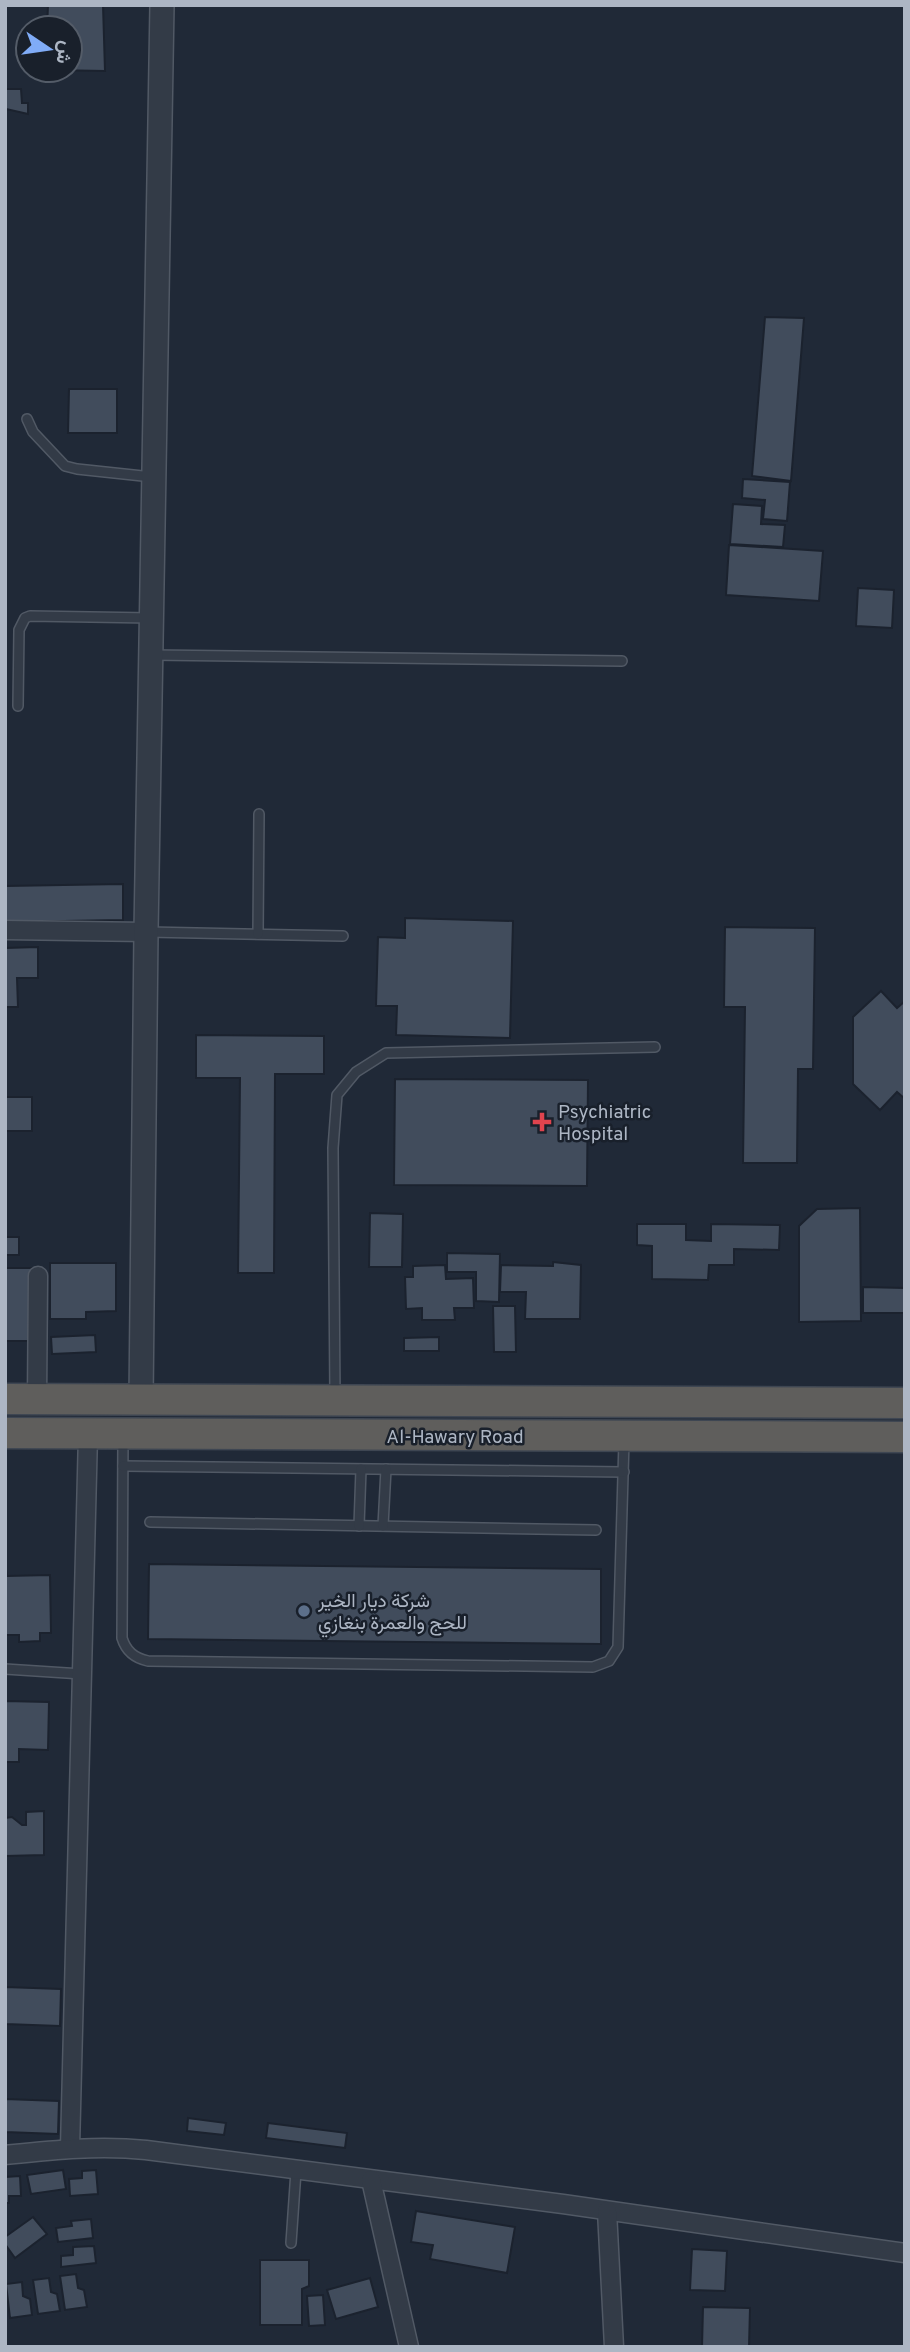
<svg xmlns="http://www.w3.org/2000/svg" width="910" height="2352" font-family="Overpass,Vazirmatn,sans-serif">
	<rect width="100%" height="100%" fill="#202937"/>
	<g fill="#414c5c" stroke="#1b222e" stroke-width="2">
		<polygon points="48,5 103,5 105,71 49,70 70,70 70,28 47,28"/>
		<polygon points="6,89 21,89 22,103 28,103 28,114 6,109"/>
		<polygon points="765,317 804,318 791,481 752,476"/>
		<polygon points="69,389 117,389 117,433 68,433"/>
		<polygon points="743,479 790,482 787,521 763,519 765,500 742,498"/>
		<polygon points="733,504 762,506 761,524 785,525 783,547 730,544"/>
		<polygon points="729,545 823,551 819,601 726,595"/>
		<polygon points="858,588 894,590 892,628 856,626"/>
		<polygon points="123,884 123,920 5,922 5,886"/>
		<polygon points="405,918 513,921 510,1038 396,1035 397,1006 376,1006 378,937 405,938"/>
		<polygon points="725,927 815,928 813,1069 798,1069 797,1163 743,1163 745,1007 724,1007"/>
		<polygon points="38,947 38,978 17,978 18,1007 5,1007 5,948"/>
		<polygon points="881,991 897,1008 905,1001 905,1099 897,1092 880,1110 853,1084 853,1017"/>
		<polygon points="196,1035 324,1036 324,1074 275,1074 274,1273 238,1273 240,1078 196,1078"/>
		<polygon points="395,1079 588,1080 587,1186 394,1185"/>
		<rect x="5" y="1097" width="27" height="34"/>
		<polygon points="860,1208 861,1321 799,1322 799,1226 817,1209"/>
		<polygon points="370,1213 403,1214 402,1267 369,1267"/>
		<polygon points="637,1224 686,1224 686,1240 711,1241 711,1224 780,1225 779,1250 734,1249 734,1265 709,1265 708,1280 652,1279 652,1246 637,1245"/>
		<rect x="5" y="1237" width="14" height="18"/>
		<polygon points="447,1253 500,1254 499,1302 476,1301 476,1272 447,1272"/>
		<polygon points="553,1262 581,1265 580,1319 525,1319 526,1292 500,1292 501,1265 553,1266"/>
		<polygon points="50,1263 116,1263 116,1311 86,1312 86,1319 50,1319"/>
		<polygon points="445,1265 446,1279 473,1278 474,1308 454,1308 455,1320 422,1320 422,1308 406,1309 405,1277 413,1277 413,1266"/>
		<polygon points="5,1268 35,1268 36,1341 5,1341"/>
		<polygon points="863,1287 905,1288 905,1313 863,1313"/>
		<polygon points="493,1306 515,1306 516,1352 494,1352"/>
		<polygon points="95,1335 96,1352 52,1354 51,1337"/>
		<polygon points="439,1337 439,1351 404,1351 404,1338"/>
		<polygon points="149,1564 601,1569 601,1644 148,1639"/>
		<polygon points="5,1565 7,1576 50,1575 51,1633 40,1633 40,1641 19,1642 19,1635 5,1635"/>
		<polygon points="5,1701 49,1702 48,1750 19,1749 19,1762 5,1762"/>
		<polygon points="44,1811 44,1855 5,1856 5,1818 12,1817 22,1825 26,1825 26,1812"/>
		<polygon points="5,1987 61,1989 60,2026 5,2024"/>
		<polygon points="5,2099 59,2101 58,2134 5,2132"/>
		<polygon points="188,2118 226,2123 224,2135 187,2131"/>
		<polygon points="268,2123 347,2133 345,2148 266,2138"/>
		<polygon points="63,2170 66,2189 31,2194 27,2175"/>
		<polygon points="96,2170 98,2194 70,2196 69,2179 82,2178 82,2171"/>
		<polygon points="20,2176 21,2196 9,2196 9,2203 5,2203 5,2177"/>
		<polygon points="416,2211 515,2227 507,2273 430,2259 433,2245 411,2242"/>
		<polygon points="33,2217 47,2234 15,2258 5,2244 5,2237"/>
		<polygon points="91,2219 93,2238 58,2242 56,2228 72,2226 71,2221"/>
		<polygon points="94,2246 96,2263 61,2267 61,2256 73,2255 73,2247"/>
		<polygon points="692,2249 727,2251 725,2291 690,2290"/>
		<polygon points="260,2260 309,2260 309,2286 302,2289 302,2325 260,2325"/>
		<polygon points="76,2274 78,2288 84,2290 87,2307 65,2310 60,2276"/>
		<polygon points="49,2278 51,2292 57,2294 60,2311 38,2314 33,2280"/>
		<polygon points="370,2278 378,2307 336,2319 327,2290"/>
		<polygon points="22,2282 23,2296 30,2299 32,2315 10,2318 6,2284"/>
		<polygon points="323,2295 325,2325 309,2326 307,2296"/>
		<polygon points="703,2307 750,2308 749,2347 702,2347"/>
	</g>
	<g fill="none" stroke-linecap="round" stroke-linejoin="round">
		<defs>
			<g id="service">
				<polyline points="27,419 33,432 65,466 77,469 152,477"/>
				<polyline points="151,655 622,661"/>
				<polyline points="18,706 19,630 25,618 30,616 151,618"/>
				<polyline points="148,932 343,936"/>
				<polyline points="258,934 259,814"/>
				<polyline points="335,1395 333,1148 337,1095 356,1072 386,1053 655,1047"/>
				<path d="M123,1436L122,1638C126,1651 134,1658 148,1661L593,1667L609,1661L618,1647L624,1441"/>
				<polyline points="123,1466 624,1472"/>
				<polyline points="150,1522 596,1530"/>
				<polyline points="359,1526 361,1469"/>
				<polyline points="383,1526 386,1469"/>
				<polyline points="5,1669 82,1674"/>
				<polyline points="291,2243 296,2171"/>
			</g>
			<g id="minor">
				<polyline points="5,930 146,932"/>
				<polyline points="37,1399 38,1276"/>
				<polyline points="70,2148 88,1434"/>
				<path d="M5,2155C53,2150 98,2145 146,2150L563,2204L905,2253"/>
				<polyline points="371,2180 409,2347"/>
				<polyline points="607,2211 614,2347"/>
			</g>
			<polyline id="tertiary" points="141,1400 146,932 162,5"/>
			<g id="trunk">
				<polyline points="5,1399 905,1403"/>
				<polyline points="5,1433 905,1437"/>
			</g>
		</defs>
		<use href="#service" stroke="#515965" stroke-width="12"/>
		<use href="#minor" stroke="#515965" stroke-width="21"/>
		<use href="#tertiary" stroke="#515965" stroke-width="26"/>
		<use href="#trunk" stroke="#3e4652" stroke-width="33"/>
		<use href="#service" stroke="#333b47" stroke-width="9"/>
		<use href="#minor" stroke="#333b47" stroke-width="18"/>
		<use href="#tertiary" stroke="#333b47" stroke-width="23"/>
		<use href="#trunk" stroke="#5f5e5c" stroke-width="30"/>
	</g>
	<path fill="#e0444e" stroke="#19202b" stroke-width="2.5" d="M538.5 1111.5h7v7h7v7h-7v7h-7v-7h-7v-7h7z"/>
	<circle fill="#5c6f8a" stroke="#19202b" stroke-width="2.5" cx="304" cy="1611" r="7"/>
	<g text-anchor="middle" stroke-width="5" stroke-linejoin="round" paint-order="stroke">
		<g font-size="19" fill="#adb6c4" stroke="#19202b" text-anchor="start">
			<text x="558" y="1118">Psychiatric<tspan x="558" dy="22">Hospital</tspan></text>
			<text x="318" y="1607">شركة ديار الخير<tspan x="318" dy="22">للحج والعمرة بنغازي</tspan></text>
		</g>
		<g font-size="19" fill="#adb6c4" stroke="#19202b">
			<text x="455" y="1443">Al-Hawary Road</text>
		</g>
	</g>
	<rect width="910" height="2352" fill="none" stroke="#adb6c4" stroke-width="14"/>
	<g transform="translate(49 49) rotate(103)"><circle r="33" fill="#19202b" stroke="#545c68" stroke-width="2"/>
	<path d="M0-5L12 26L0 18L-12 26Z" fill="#80acf7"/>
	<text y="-10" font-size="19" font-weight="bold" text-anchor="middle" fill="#adb6c4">ش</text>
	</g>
</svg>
